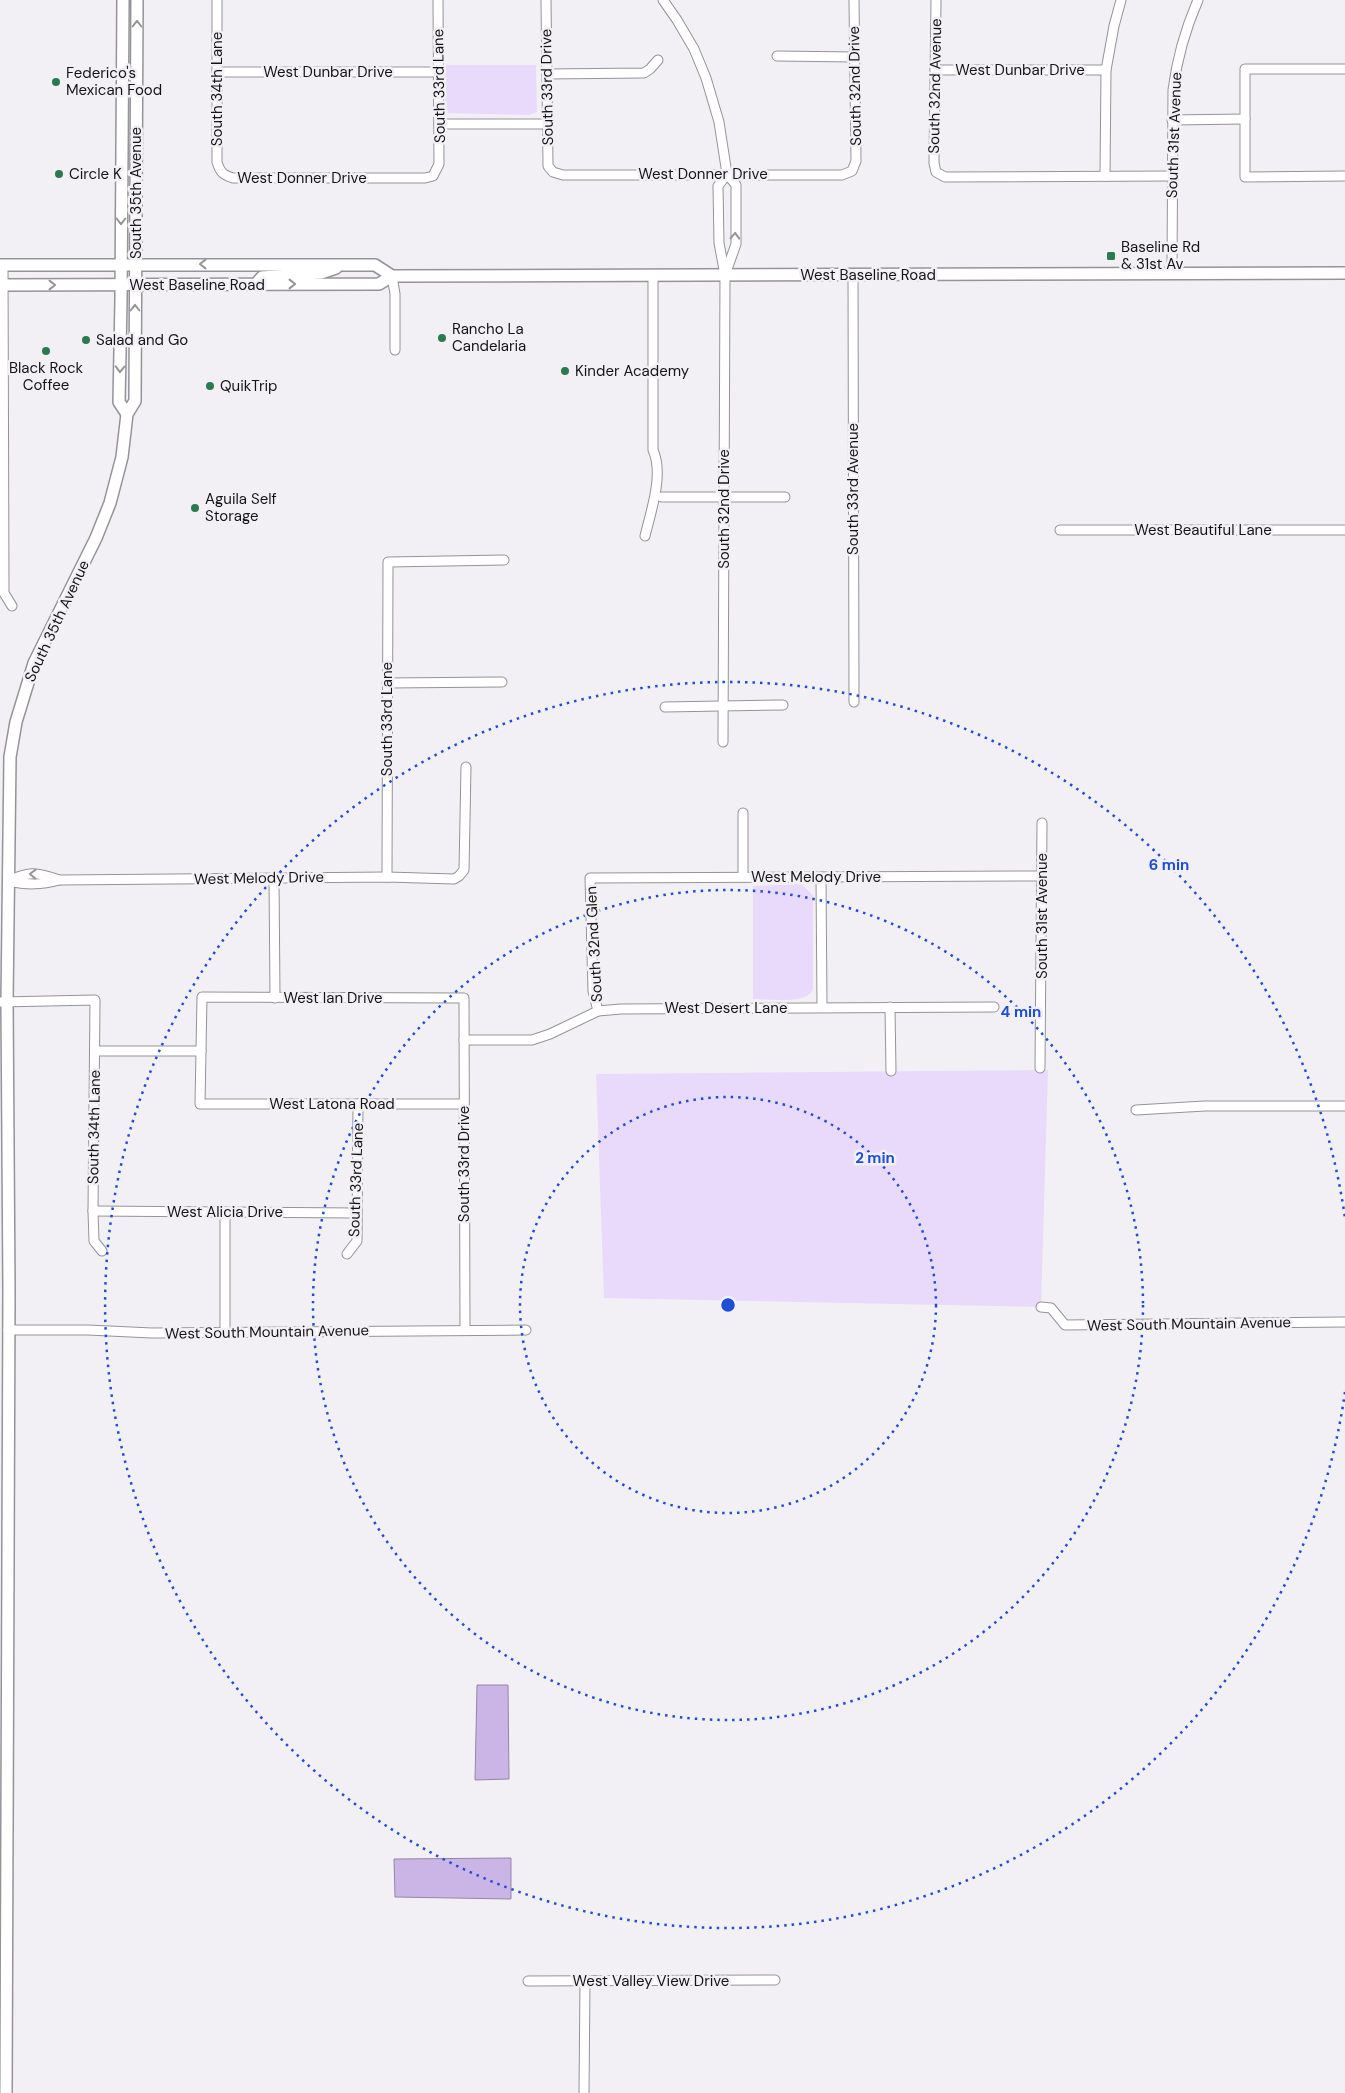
<svg xmlns="http://www.w3.org/2000/svg" width="1345" height="2093" font-family="'DM Sans',sans-serif">
	<rect width="100%" height="100%" fill="#f2f0f4"/>
	<g fill="#e9dafc">
		<polygon points="445,65 536,65 537,112 529,115 448,113 446,103"/>
		<path d="M801,884L813,895V989C807,1005 769,999 753,999V886Z"/>
		<polygon points="1048,1070 1041,1307 604,1298 596,1074"/>
	</g>
	<g fill="#cbb5e7" stroke="#9485a8">
		<polygon points="477,1685 508,1685 509,1779 475,1780"/>
		<polygon points="511,1858 511,1899 395,1897 394,1859"/>
	</g>
	<g fill="none" stroke-linecap="round" stroke-linejoin="round">
		<defs>
			<g id="minor">
				<path d="M217,0V162C220,172 223,175 233,178H425L433,176L439,164L438,0"/>
				<polyline points="546,0 548,166 553,172 563,175 842,175 852,171 856,161 854,0"/>
				<polyline points="663,0 677,20 694,49 706,78 719,122 727,174 736,185 736,244 725,275"/>
				<polyline points="936,0 934,163 936,172 945,177 1172,176"/>
				<polyline points="777,56 855,57"/>
				<polyline points="1345,69 1245,69 1245,177 1345,176"/>
				<polyline points="935,70 1106,70"/>
				<polyline points="217,72 438,72"/>
				<polyline points="547,74 644,73 650,69 658,60"/>
				<polyline points="1172,120 1245,119"/>
				<polyline points="439,124 548,124"/>
				<polyline points="1105,176 1106,70 1114,26 1121,0"/>
				<polyline points="3,265 4,593 12,606"/>
				<path d="M1172,273L1173,90C1177,58 1185,30 1198,0"/>
				<polyline points="853,275 854,702"/>
				<polyline points="392,276 395,294 395,350"/>
				<polyline points="662,497 785,497"/>
				<polyline points="1060,530 1345,530"/>
				<path d="M645,536C651,511 664,474 653,450V275"/>
				<polyline points="387,683 502,682"/>
				<polyline points="665,707 783,705"/>
				<polyline points="723,742 725,275 719,243 718,186 727,174"/>
				<polyline points="743,813 743,877"/>
				<polyline points="387,877 388,562 504,560"/>
				<polyline points="821,877 822,1007"/>
				<polyline points="274,878 275,998"/>
				<path d="M8,881C27,885 41,885 59,880L387,877L454,879L459,876L464,870L466,767"/>
				<path d="M8,881C29,871 37,872 59,880"/>
				<polyline points="0,1002 95,1000 93,1211 94,1241 102,1251"/>
				<polyline points="890,1007 891,1071"/>
				<polyline points="598,1011 593,991 590,878 1041,876"/>
				<polyline points="464,1040 532,1040 550,1034 598,1011 621,1009 994,1007"/>
				<polyline points="95,1051 201,1051"/>
				<polyline points="1040,1068 1042,823"/>
				<polyline points="464,1104 200,1104 202,997 464,998 465,1330"/>
				<polyline points="1136,1110 1205,1106 1345,1106"/>
				<polyline points="93,1211 357,1213"/>
				<polyline points="225,1212 225,1332"/>
				<polyline points="347,1254 357,1241 358,1104"/>
				<polyline points="1041,1307 1051,1308 1065,1325 1345,1322"/>
				<polyline points="8,1330 88,1330 152,1333 526,1330"/>
				<polyline points="528,1981 775,1980"/>
				<polyline points="584,2093 585,1981"/>
			</g>
			<g id="major">
				<polyline points="123,0 121,300 119,402 127,414"/>
				<polyline points="0,265 375,265 392,276 1345,273"/>
				<polyline points="0,285 379,284 392,276"/>
				<polyline points="255,285 262,277 321,273 336,268"/>
				<polyline points="6,2093 9,1291 7,1001 10,757 16,722 34,663 96,538 110,503 122,457 127,414 135,401 137,0"/>
			</g>
		</defs>
		<use href="#minor" stroke="#959397" stroke-width="11"/>
		<use href="#major" stroke="#959397" stroke-width="14"/>
		<use href="#minor" stroke="#fff" stroke-width="9"/>
		<use href="#major" stroke="#fff" stroke-width="11"/>
	</g>
	<defs><path id="oneway-chevron" d="M-2-3.5L2.5 0L-2 3.5" fill="none" stroke-width="1.6" stroke-linecap="round" stroke-linejoin="round" transform="scale(1.25)"/></defs>
	<g stroke="#959596">
		<use href="#oneway-chevron" transform="translate(137 24) rotate(-90)"/>
		<use href="#oneway-chevron" transform="translate(121 221) rotate(90)"/>
		<use href="#oneway-chevron" transform="translate(735 236) rotate(-88)"/>
		<use href="#oneway-chevron" transform="translate(203 264) rotate(-180)"/>
		<use href="#oneway-chevron" transform="translate(292 284)"/>
		<use href="#oneway-chevron" transform="translate(52 285)"/>
		<use href="#oneway-chevron" transform="translate(135 308) rotate(-90)"/>
		<use href="#oneway-chevron" transform="translate(120 369) rotate(91)"/>
		<use href="#oneway-chevron" transform="translate(33 874) rotate(-179)"/>
	</g>
	<g fill="none" stroke="#1d4ed8" stroke-width="2.5" stroke-dasharray="2.5 5">
		<circle cx="728" cy="1305" r="208"/>
		<circle cx="728" cy="1305" r="415"/>
		<path d="M1345 1392A623 623 0 1 1 1345 1218"/>
	</g>
	<g fill="#287b4d" stroke="#f2f0f4" stroke-width="2">
		<circle cx="56" cy="82" r="5"/>
		<circle cx="59" cy="174" r="5"/>
		<rect x="1106" y="251" width="10" height="10" rx="2.5"/>
		<circle cx="442" cy="338" r="5"/>
		<circle cx="86" cy="340" r="5"/>
		<circle cx="46" cy="351" r="5"/>
		<circle cx="565" cy="371" r="5"/>
		<circle cx="210" cy="386" r="5"/>
		<circle cx="195" cy="508" r="5"/>
	</g>
	<g text-anchor="middle" stroke-width="5" stroke-linejoin="round" paint-order="stroke">
		<g font-size="15" fill="#141415" stroke="#f2f0f4">
			<text x="1020" y="75">West Dunbar Drive</text>
			<text x="328" y="77">West Dunbar Drive</text>
			<text transform="translate(439 86) rotate(-91)" y="5">South 33rd Lane</text>
			<text transform="translate(855 86) rotate(-91)" y="5">South 32nd Drive</text>
			<text transform="translate(935 86) rotate(-89)" y="5">South 32nd Avenue</text>
			<text transform="translate(547 87) rotate(-91)" y="5">South 33rd Drive</text>
			<text transform="translate(217 89) rotate(-90)" y="5">South 34th Lane</text>
			<text transform="translate(1174 135) rotate(-88)" y="5">South 31st Avenue</text>
			<text x="703" y="179">West Donner Drive</text>
			<text x="302" y="183">West Donner Drive</text>
			<text transform="translate(136 193) rotate(-90)" y="5">South 35th Avenue</text>
			<text x="868" y="280">West Baseline Road</text>
			<text x="197" y="290">West Baseline Road</text>
			<text transform="translate(853 489) rotate(-90)" y="5">South 33rd Avenue</text>
			<text transform="translate(724 509) rotate(-90)" y="5">South 32nd Drive</text>
			<text x="1203" y="535">West Beautiful Lane</text>
			<text transform="translate(57 621) rotate(-65)" y="5">South 35th Avenue</text>
			<text transform="translate(387 719) rotate(-90)" y="5">South 33rd Lane</text>
			<text x="816" y="882">West Melody Drive</text>
			<text transform="translate(259 878) rotate(-1)" y="5">West Melody Drive</text>
			<text transform="translate(1042 916) rotate(-90)" y="5">South 31st Avenue</text>
			<text transform="translate(594 944) rotate(-93)" y="5">South 32nd Glen</text>
			<text x="333" y="1003">West Ian Drive</text>
			<text x="726" y="1013">West Desert Lane</text>
			<text x="332" y="1109">West Latona Road</text>
			<text transform="translate(94 1127) rotate(-89)" y="5">South 34th Lane</text>
			<text transform="translate(464 1164) rotate(-90)" y="5">South 33rd Drive</text>
			<text transform="translate(356 1180) rotate(-88)" y="5">South 33rd Lane</text>
			<text x="225" y="1217">West Alicia Drive</text>
			<text transform="translate(1189 1324) rotate(-1)" y="5">West South Mountain Avenue</text>
			<text transform="translate(267 1332) rotate(-1)" y="5">West South Mountain Avenue</text>
			<text x="651" y="1986">West Valley View Drive</text>
		</g>
		<g font-size="15" fill="#141415" stroke="#f2f0f4" text-anchor="start">
			<text x="66" y="78">Federico's<tspan x="66" dy="17">Mexican Food</tspan></text>
			<text x="69" y="179">Circle K</text>
			<text x="1121" y="252">Baseline Rd<tspan x="1121" dy="17">&amp; 31st Av</tspan></text>
			<text x="452" y="334">Rancho La<tspan x="452" dy="17">Candelaria</tspan></text>
			<text x="96" y="345">Salad and Go</text>
			<text x="46" y="373" text-anchor="middle">Black Rock<tspan x="46" dy="17">Coffee</tspan></text>
			<text x="575" y="376">Kinder Academy</text>
			<text x="220" y="391">QuikTrip</text>
			<text x="205" y="504">Aguila Self<tspan x="205" dy="17">Storage</tspan></text>
		</g>
	</g>
	<circle cx="728" cy="1305" r="8" fill="#1d4ed8" stroke="#f2f0f4" stroke-width="2.5"/>
	<g font-size="15" text-anchor="middle" font-weight="bold" fill="#1d4ed8" stroke="#f2f0f4" stroke-width="5" stroke-linejoin="round" paint-order="stroke">
		<text x="1169" y="870">6 min</text>
		<text x="1021" y="1017">4 min</text>
		<text x="875" y="1163">2 min</text>
	</g>
</svg>
